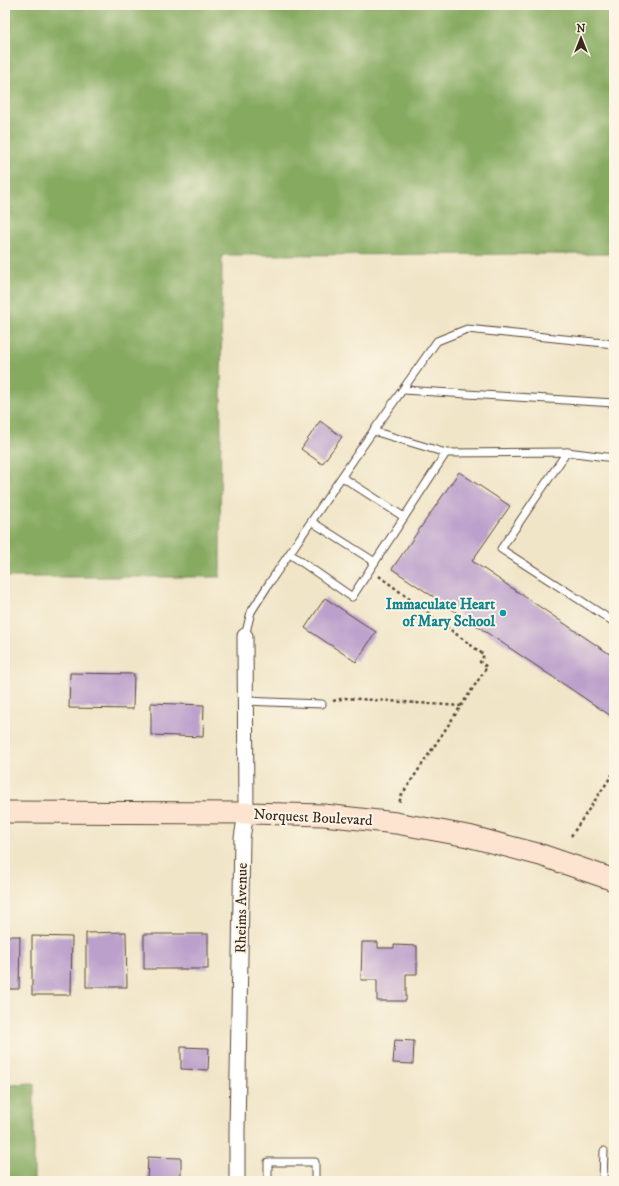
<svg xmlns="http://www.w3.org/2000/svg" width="619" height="1186" font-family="'IM FELL DW Pica',serif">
	<rect width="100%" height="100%" fill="#fcf5e5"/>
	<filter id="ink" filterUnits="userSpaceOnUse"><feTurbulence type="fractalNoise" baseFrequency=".025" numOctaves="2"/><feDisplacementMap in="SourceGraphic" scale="8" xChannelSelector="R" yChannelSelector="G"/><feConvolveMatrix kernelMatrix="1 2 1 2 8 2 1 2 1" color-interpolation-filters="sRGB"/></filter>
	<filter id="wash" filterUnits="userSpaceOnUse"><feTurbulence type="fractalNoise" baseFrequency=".012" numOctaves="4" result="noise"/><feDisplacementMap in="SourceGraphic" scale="16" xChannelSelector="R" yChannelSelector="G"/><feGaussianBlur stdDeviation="0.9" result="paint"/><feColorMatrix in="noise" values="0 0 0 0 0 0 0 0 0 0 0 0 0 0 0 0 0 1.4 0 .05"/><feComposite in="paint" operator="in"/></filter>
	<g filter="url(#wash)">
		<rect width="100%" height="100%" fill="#f0e5c7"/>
		<g fill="#86aa60" stroke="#606a3f">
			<polygon points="5,5 614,5 614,254 222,255 220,577 5,577"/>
			<polygon points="34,1083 34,1181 5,1181 5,1084"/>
		</g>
		<g id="blocks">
			<g fill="#bca0cc">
				<polygon points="320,421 342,437 322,464 301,449"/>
				<polygon points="459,472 510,506 472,561 614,657 614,718 392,569"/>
				<polygon points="325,598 376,632 356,662 305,628"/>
				<polygon points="70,673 134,674 133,709 69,708"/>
				<polygon points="151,703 204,705 203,737 151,735"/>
				<polygon points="126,932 127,987 86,987 86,933"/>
				<rect x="144" y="934" width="64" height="35"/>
				<polygon points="5,936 20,936 19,989 5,989"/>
				<polygon points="32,936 72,937 71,995 32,995"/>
				<polygon points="362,942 378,942 378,948 394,948 394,945 417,946 417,974 406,974 406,1001 377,1001 377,980 361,980"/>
				<polygon points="395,1040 414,1041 413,1064 393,1063"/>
				<polygon points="181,1047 209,1048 208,1070 181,1069"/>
				<polygon points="148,1157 181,1158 181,1181 147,1181"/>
			</g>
		</g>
	</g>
	<g filter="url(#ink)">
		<use href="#blocks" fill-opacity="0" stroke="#564637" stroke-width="1"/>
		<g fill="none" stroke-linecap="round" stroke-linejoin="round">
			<defs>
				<g id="lane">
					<polyline points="403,390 614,403"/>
					<polyline points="373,431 446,453"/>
					<polyline points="567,452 614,458"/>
					<polyline points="342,477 404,517"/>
					<polyline points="312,522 375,562"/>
					<polyline points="290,554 352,597 446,453 567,452 501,549 614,622"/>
					<polyline points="245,636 251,612 270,582 362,447 437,341 467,329 614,344"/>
					<polyline points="245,701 322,704"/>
					<polyline points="268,1181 268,1162 315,1162 315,1181"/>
					<polyline points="603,1181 604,1151"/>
				</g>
				<polyline id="street" points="237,1181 237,1132 242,838 246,813 245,636"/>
				<polyline id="secondary" points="5,812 246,813 324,815 396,823 468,836 541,855 614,880"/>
			</defs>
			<use href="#lane" stroke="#564637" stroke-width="9"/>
			<use href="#street" stroke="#564637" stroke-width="17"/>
			<use href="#secondary" stroke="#564637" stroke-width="23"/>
			<g stroke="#564637" stroke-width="2.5" stroke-dasharray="3 3" stroke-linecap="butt">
				<polyline points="379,576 484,655 480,662 487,667 401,796 399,804"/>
				<polyline points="333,701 345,698 461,706"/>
				<polyline points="571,836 614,772"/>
			</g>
			<use href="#lane" stroke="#fff" stroke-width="7"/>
			<use href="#street" stroke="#fff" stroke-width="15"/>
			<use href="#secondary" stroke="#fde4d1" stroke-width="21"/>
		</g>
	</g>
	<circle fill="#0f9aa8" stroke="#fcf5e5" stroke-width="1.5" cx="503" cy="613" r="4"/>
	<g text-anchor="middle" stroke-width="4" stroke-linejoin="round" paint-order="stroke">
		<g font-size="15" font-weight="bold" fill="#0d838f" stroke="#fcf5e5" text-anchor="end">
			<text x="495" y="609">Immaculate Heart<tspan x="495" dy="17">of Mary School</tspan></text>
		</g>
		<g font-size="15" fill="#3b2a1e" stroke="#fcf5e5">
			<text transform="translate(313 817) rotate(3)" y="5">Norquest Boulevard</text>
			<text transform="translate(241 908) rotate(-89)" y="5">Rheims Avenue</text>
		</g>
	</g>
	<rect width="619" height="1186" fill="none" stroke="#fcf5e5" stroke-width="20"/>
	<g transform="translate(581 38)" stroke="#fcf5e5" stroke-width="3" paint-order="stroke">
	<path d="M0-3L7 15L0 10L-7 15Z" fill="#3b2a1e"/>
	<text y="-6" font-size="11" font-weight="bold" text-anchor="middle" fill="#3b2a1e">N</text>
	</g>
</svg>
